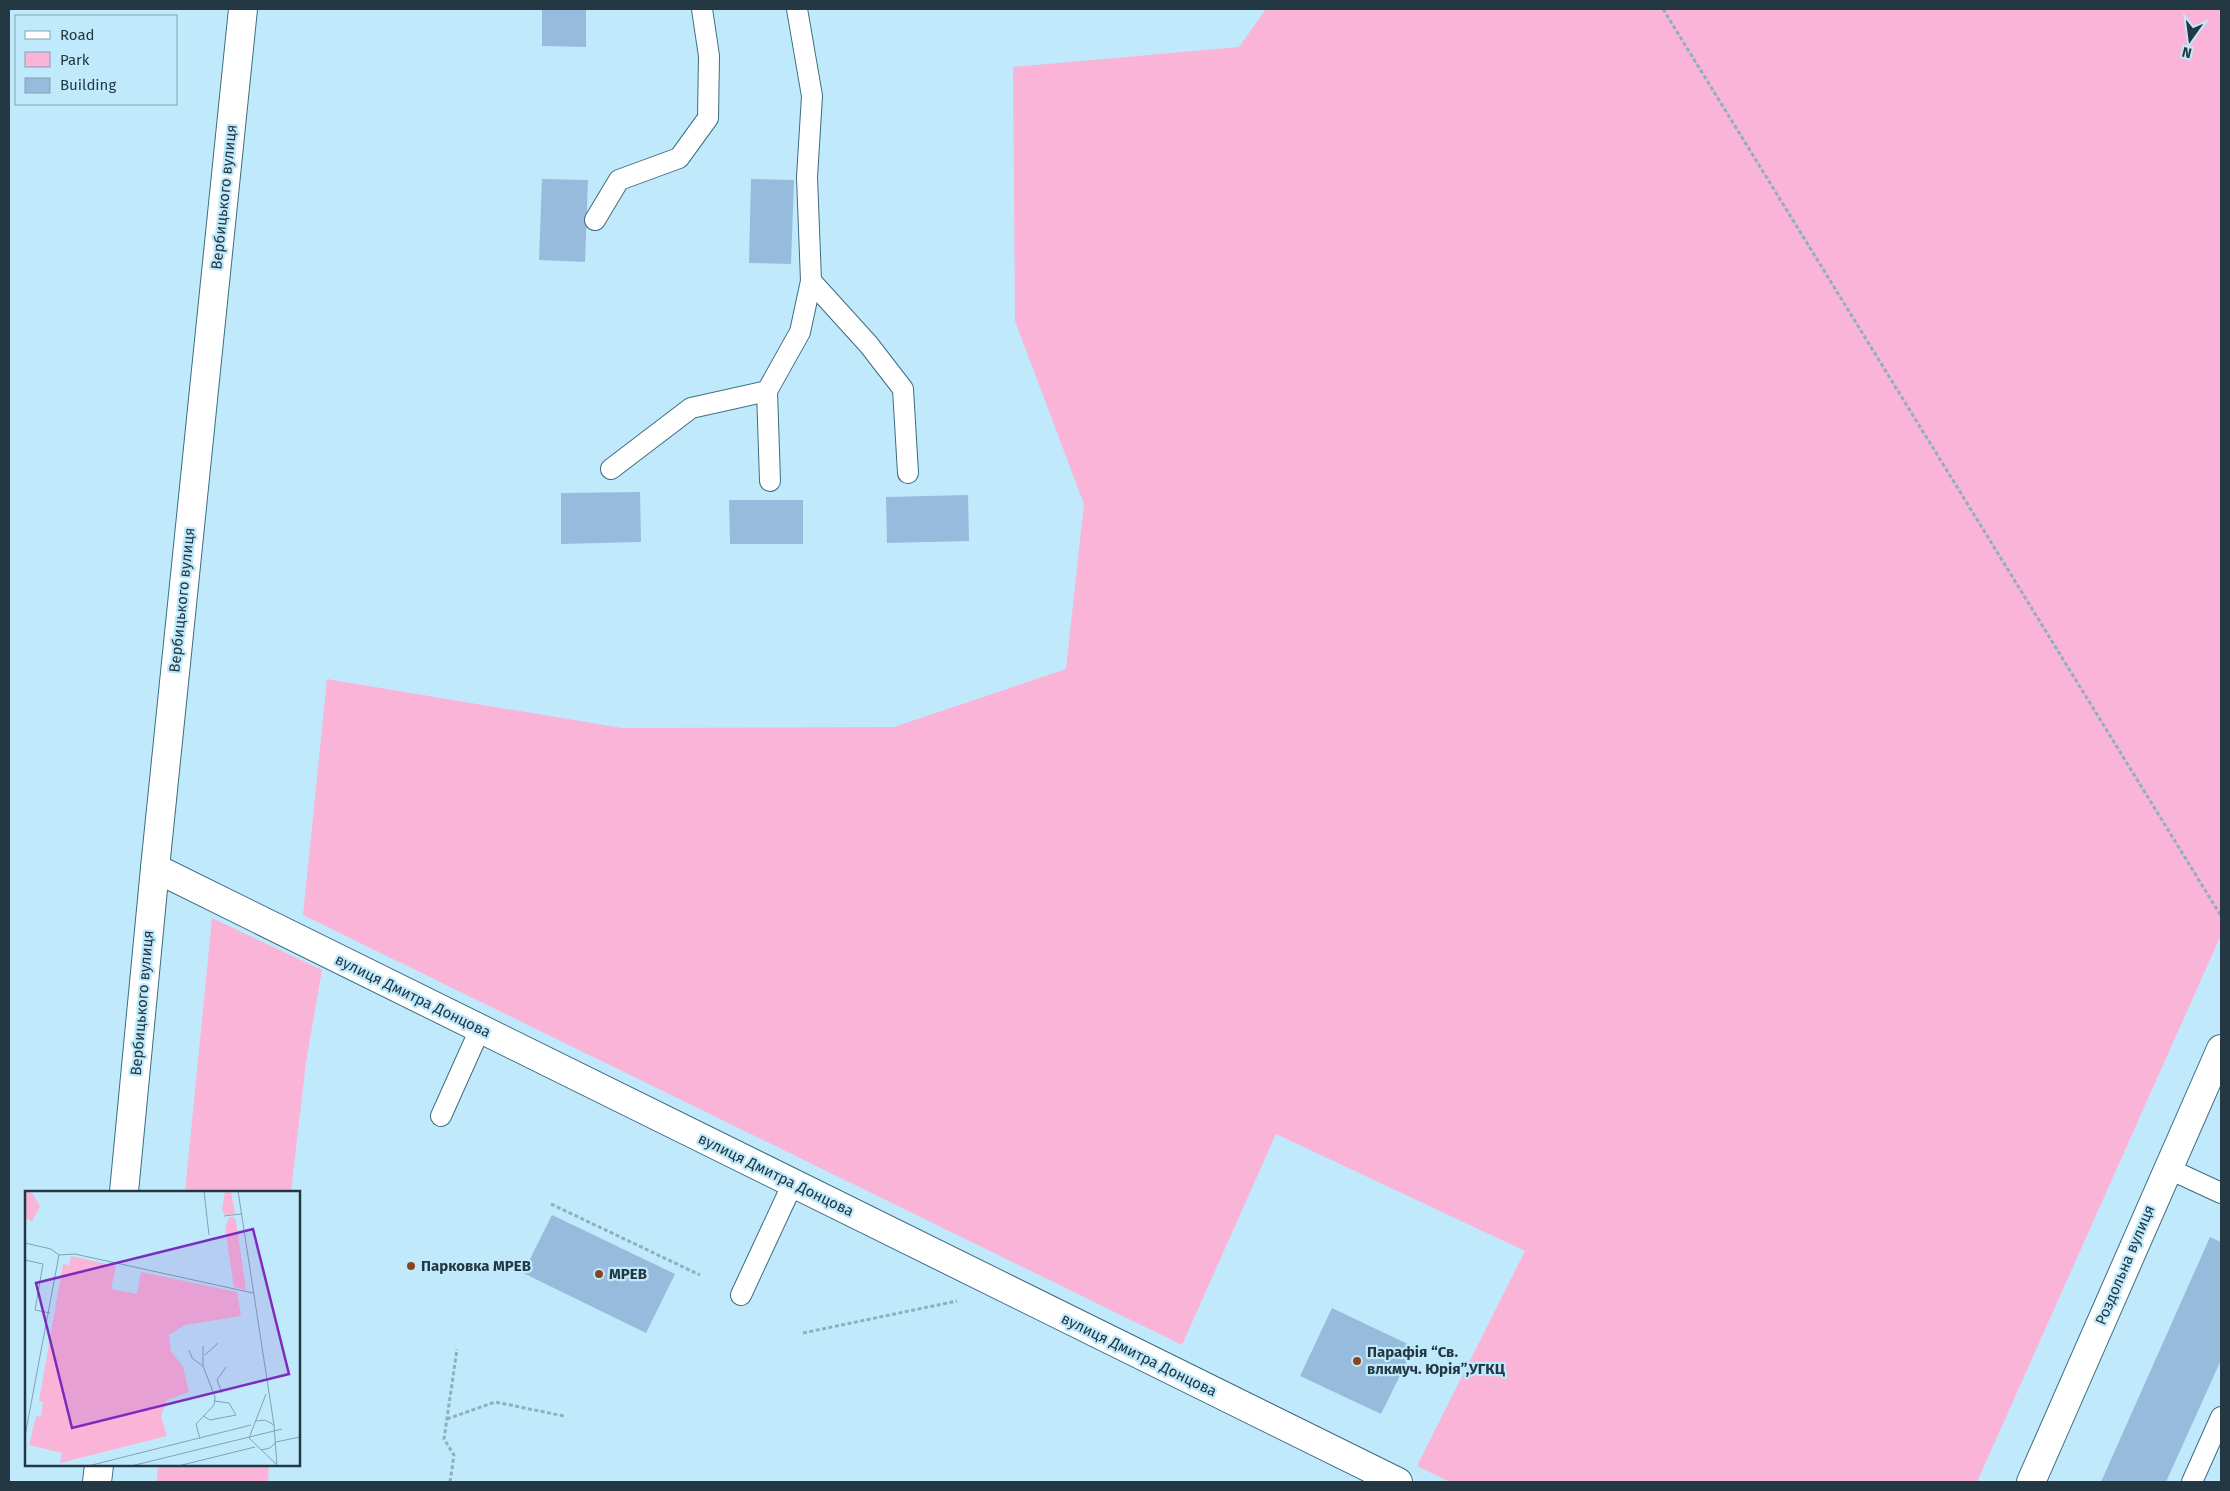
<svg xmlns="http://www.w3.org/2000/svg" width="2230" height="1491" font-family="'Fira Sans',sans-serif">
	<rect width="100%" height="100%" fill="#c0eafc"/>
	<g fill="#fab4d8">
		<polygon points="1266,9 2221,9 2221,935 1977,1482 1450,1482 1417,1466 1525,1251 1276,1134 1182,1345 303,915 327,679 622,728 894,727 1066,669 1084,504 1015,321 1013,67 1239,47"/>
		<polygon points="212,918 322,970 306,1062 291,1192 185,1192"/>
		<polygon points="158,1465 269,1465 268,1482 157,1482"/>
	</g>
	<g fill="#97bbdd">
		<polygon points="542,9 586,9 586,47 542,46"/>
		<polygon points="542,179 588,180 585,262 539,260"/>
		<polygon points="751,179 794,180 791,264 749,263"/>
		<polygon points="640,492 641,542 561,544 561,493"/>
		<polygon points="968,495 969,541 887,543 886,497"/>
		<polygon points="729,500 803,500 803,544 730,544"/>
		<polygon points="552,1215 675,1274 646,1333 523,1273"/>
		<polygon points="2210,1237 2221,1242 2221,1360 2166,1482 2101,1482"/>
		<polygon points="1332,1308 1414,1347 1381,1414 1300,1376"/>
	</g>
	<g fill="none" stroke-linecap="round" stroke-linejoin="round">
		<defs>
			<g id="service">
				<polyline points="797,9 812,96 807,177 811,281 869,345 903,389 908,473"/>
				<polyline points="595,220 619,180 679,158 708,118 709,56 702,9"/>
				<polyline points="611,469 691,408 767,391"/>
				<polyline points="770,481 767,391 800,332 811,281"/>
				<polyline points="441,1116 480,1029"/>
				<polyline points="2167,1168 2221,1193"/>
				<polyline points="741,1295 793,1183"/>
				<polyline points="2192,1482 2221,1417"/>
			</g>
			<g id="minor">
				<polyline points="155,868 1398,1482"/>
				<polyline points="2031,1482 2221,1049"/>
			</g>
			<g id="secondary">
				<polyline points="124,1192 155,868 243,9"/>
				<polyline points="97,1482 99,1465"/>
			</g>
		</defs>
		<use href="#service" stroke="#3c6d82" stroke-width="22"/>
		<use href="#minor" stroke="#3c6d82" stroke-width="30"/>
		<use href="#secondary" stroke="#3c6d82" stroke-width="30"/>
		<g stroke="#8db0bf" stroke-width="3" stroke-dasharray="4 2.5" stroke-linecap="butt">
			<polyline points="1663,9 2221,916"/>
			<polyline points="551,1204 700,1275"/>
			<polyline points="803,1333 957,1301"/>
			<polyline points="447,1419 495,1402 564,1416"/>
			<polyline points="450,1482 454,1455 444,1439 457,1349"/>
		</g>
		<use href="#service" stroke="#fff" stroke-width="20"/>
		<use href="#minor" stroke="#fff" stroke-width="28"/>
		<use href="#secondary" stroke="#fff" stroke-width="28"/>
	</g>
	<g fill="#8a441d" stroke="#c0eafc" stroke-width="2">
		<circle cx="411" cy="1266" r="5"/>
		<circle cx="599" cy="1274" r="5"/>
		<circle cx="1357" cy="1361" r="5"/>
	</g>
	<g text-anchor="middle" stroke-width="4.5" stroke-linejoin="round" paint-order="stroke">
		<g font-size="15" fill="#233842" stroke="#c0eafc">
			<text transform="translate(224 197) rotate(-84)" y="5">Вербицького вулиця</text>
			<text transform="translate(182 600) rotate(-84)" y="5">Вербицького вулиця</text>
			<text transform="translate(413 996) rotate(26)" y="5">вулиця Дмитра Донцова</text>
			<text transform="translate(142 1003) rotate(-85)" y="5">Вербицького вулиця</text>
			<text transform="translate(776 1175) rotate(26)" y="5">вулиця Дмитра Донцова</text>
			<text transform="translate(2125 1265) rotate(-67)" y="5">Роздольна вулиця</text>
			<text transform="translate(1139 1355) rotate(26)" y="5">вулиця Дмитра Донцова</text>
		</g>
		<g font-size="15" font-weight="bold" fill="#233842" stroke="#c0eafc" text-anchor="start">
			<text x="421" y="1271">Парковка МРЕВ</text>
			<text x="609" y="1279">МРЕВ</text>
			<text x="1367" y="1357">Парафія “Св.<tspan x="1367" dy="17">влкмуч. Юрія”,УГКЦ</tspan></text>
		</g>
	</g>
	<g transform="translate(25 1191)">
		<rect width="275" height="275" fill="#c0eafc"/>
		<path d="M0,0L7,2L15,15L7,30L1,28ZM200,0H206L210,23L200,24L197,19ZM204,26H209L211,30L221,99L209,96L200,37ZM46,65L91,75L86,98L112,103L116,81L212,101L216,125L160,134L144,144L146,160L158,176L164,201L142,209L136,225L142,245L35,272L37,262L4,254L11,225L16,226L18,211L14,210L38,73L44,74Z" fill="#fab4d8"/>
		<path fill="none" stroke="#81a3b2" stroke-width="1" d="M179,0L184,44M213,0L249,234L252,275M199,25L216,23M0,52L26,58L34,64L50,63L228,102M0,69L18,73L10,119L25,122M178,155V175M164,159L167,167L178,175L190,206L189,214L171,233L175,248M180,164L193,152M197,202L192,189L201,176M241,203L224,247L251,273M178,225L185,229L211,224L204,212L189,210M231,230L240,229L249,234M0,245L34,64M236,259L245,257L251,251L275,246M63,275L226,234M106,275L257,238M153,275L230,256"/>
		<path fill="#7b2cbf" fill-opacity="0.15" stroke="#7b2cbf" stroke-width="2.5" d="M228,38L264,183L47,237L11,92Z"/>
		<rect width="275" height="275" fill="none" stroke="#233842" stroke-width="2.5"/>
	</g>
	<rect width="2230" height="1491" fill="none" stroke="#233842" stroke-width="20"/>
	<rect x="15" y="15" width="162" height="90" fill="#c0eafc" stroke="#81a3b2"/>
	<rect x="25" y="31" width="25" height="8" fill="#ffffff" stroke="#81a3b2"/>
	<text x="60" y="40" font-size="15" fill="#233842">Road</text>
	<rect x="25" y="52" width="25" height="15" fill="#fab4d8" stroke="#81a3b2"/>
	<text x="60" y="65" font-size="15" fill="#233842">Park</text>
	<rect x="25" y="78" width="25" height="15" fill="#97bbdd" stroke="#81a3b2"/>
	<text x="60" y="90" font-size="15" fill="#233842">Building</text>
	<g transform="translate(2190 40) rotate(194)" stroke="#c0eafc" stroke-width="4" paint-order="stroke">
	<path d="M0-4L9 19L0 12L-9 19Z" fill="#233842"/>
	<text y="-8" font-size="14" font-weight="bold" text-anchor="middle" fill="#233842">N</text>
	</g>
</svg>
